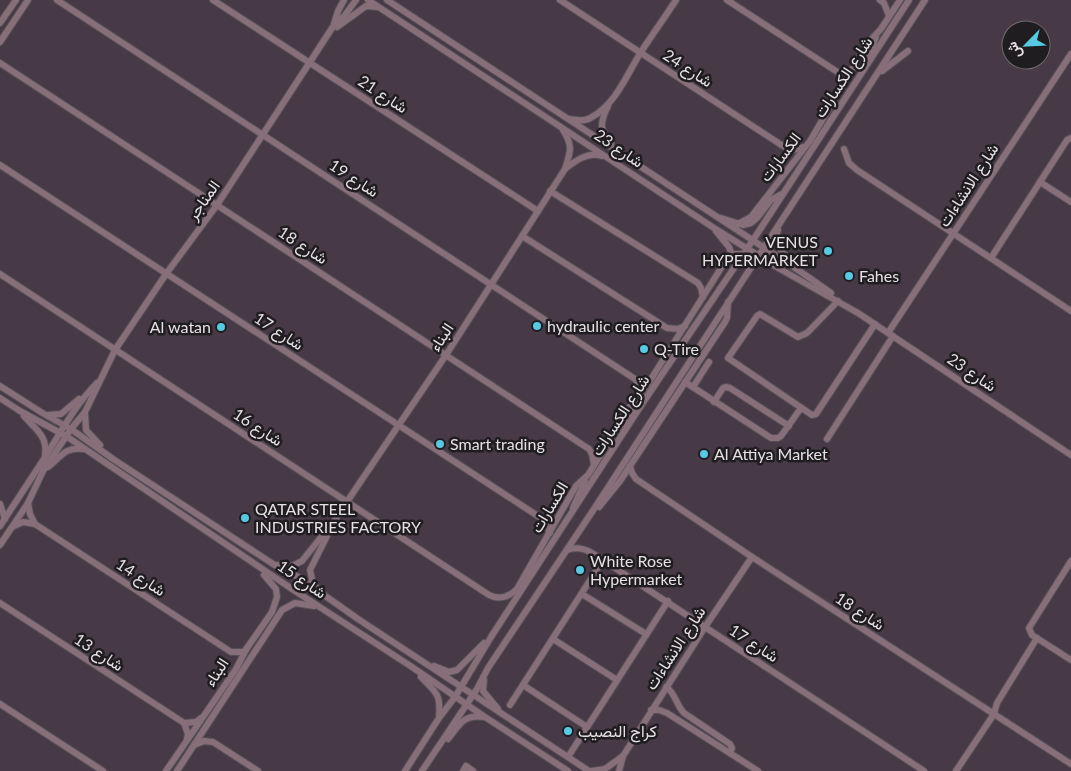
<svg xmlns="http://www.w3.org/2000/svg" width="1071" height="771" font-family="Lato,Vazirmatn,sans-serif">
	<rect width="100%" height="100%" fill="#3b343b"/>
	<path fill="#473a46" fill-rule="evenodd" d="M0,0H1071V771H0ZM1011,30H1041V60H1011Z"/>
	<g fill="none" stroke-linecap="round" stroke-linejoin="round">
		<defs>
			<g id="minor">
				<polyline points="57,0 635,379 640,387 639,395"/>
				<polyline points="213,0 538,211"/>
				<polyline points="368,0 714,228 780,269 858,313 1071,455"/>
				<polyline points="387,0 801,272 831,293"/>
				<polyline points="560,0 783,146 793,150 804,147"/>
				<polyline points="727,0 839,73 843,87"/>
				<polyline points="880,0 884,3 889,16"/>
				<polyline points="0,23 16,0"/>
				<polyline points="334,24 338,11 344,0"/>
				<polyline points="337,27 366,6 377,7"/>
				<polyline points="0,42 28,0"/>
				<polyline points="867,61 876,37"/>
				<polyline points="0,63 589,449 592,454 594,465"/>
				<polyline points="882,71 908,51"/>
				<path d="M608,106C600,122 599,130 611,144"/>
				<path d="M569,119C577,120 585,122 592,117C616,104 627,74 641,52C652,35 665,17 676,0"/>
				<polyline points="844,149 849,163 857,170 1071,311"/>
				<polyline points="0,165 544,520 550,533"/>
				<path d="M565,169C575,161 588,151 602,156"/>
				<polyline points="1040,182 1071,202"/>
				<polyline points="550,191 698,283 701,288 703,297"/>
				<polyline points="721,218 743,225 751,223 757,218 771,200 782,194"/>
				<polyline points="738,224 751,217 810,141 867,44 881,29 900,0"/>
				<path d="M778,230C773,246 783,254 794,263"/>
				<polyline points="716,231 729,247 733,258"/>
				<polyline points="522,236 667,328 678,329 685,326"/>
				<polyline points="991,258 1067,140 1071,138"/>
				<path d="M0,274L489,595C499,600 509,597 517,589L576,486L588,475L614,434L621,417L639,396L653,376L728,257L732,254H743"/>
				<polyline points="838,301 807,333 798,337 760,314 757,316 728,358 812,415 816,414 875,324"/>
				<polyline points="888,333 1071,54"/>
				<polyline points="685,382 771,438 778,438 781,436 801,408"/>
				<polyline points="0,386 44,414 71,429 113,459 273,564 300,578 358,619 589,771"/>
				<polyline points="693,387 709,362"/>
				<polyline points="0,398 20,411 66,436 292,589 412,667 485,717 568,771"/>
				<polyline points="714,402 723,388 726,387 730,388 789,426"/>
				<polyline points="85,412 86,430 100,445"/>
				<polyline points="48,415 61,414 79,399"/>
				<path d="M24,416C35,429 48,436 45,455"/>
				<polyline points="619,428 637,408"/>
				<polyline points="827,439 893,336"/>
				<polyline points="630,466 632,473 636,479 752,557 1071,764"/>
				<path d="M48,467C62,457 63,447 83,449"/>
				<polyline points="28,503 30,514 35,524"/>
				<polyline points="0,504 5,519"/>
				<polyline points="599,507 620,481 725,322 727,318 728,302"/>
				<polyline points="573,508 585,481"/>
				<path d="M0,526C14,505 28,483 42,462C60,434 74,406 97,383"/>
				<polyline points="14,526 23,522 35,524 231,652 244,652 247,648"/>
				<polyline points="0,545 28,503 43,471 71,429 85,412 115,350 166,274 217,205 334,25 345,15 356,0"/>
				<path d="M567,550C582,545 591,552 603,560L924,771"/>
				<polyline points="1071,561 1029,628 1032,635 1071,660"/>
				<polyline points="276,565 292,566 302,561 326,531"/>
				<path d="M317,588L313,584L310,570L336,518L446,355L565,169C571,151 573,146 563,130"/>
				<polyline points="582,594 646,634"/>
				<polyline points="0,603 184,723 188,734 187,739"/>
				<polyline points="553,639 617,680"/>
				<polyline points="434,666 449,672 457,670 484,643"/>
				<path d="M421,677C436,693 441,693 439,717"/>
				<polyline points="484,680 483,691 498,709"/>
				<polyline points="523,685 587,727"/>
				<path d="M666,687C675,692 676,705 684,713L730,744L732,748L730,753"/>
				<polyline points="0,704 103,771"/>
				<polyline points="510,705 603,560"/>
				<polyline points="651,710 659,710 667,713 758,771"/>
				<polyline points="184,723 196,722 201,718"/>
				<path d="M448,739C459,725 464,714 483,717"/>
				<polyline points="194,745 204,741 213,742 258,771"/>
				<polyline points="568,757 668,601"/>
				<polyline points="166,771 236,669 247,648 272,612 277,597 276,589 264,575"/>
				<polyline points="177,771 282,610 295,603 314,606"/>
				<polyline points="405,771 439,718 455,697 491,637 642,404 759,231 909,0"/>
				<polyline points="422,771 477,689 488,668 592,512 925,0"/>
				<polyline points="463,771 466,766 473,771"/>
				<polyline points="592,771 605,769 623,756 705,627 752,557"/>
				<polyline points="619,771 623,756"/>
				<polyline points="956,771 994,714 997,703 1037,638"/>
			</g>
		</defs>
		<use href="#minor" stroke="#565056" stroke-width="8"/>
		<use href="#minor" stroke="#876f79" stroke-width="6"/>
	</g>
	<g fill="#57c9e2" stroke="#201d20" stroke-width="2">
		<circle cx="828" cy="251" r="5"/>
		<circle cx="849" cy="276" r="5"/>
		<circle cx="537" cy="326" r="5"/>
		<circle cx="221" cy="327" r="5"/>
		<circle cx="644" cy="349" r="5"/>
		<circle cx="440" cy="444" r="5"/>
		<circle cx="704" cy="454" r="5"/>
		<circle cx="245" cy="518" r="5"/>
		<circle cx="580" cy="570" r="5"/>
		<circle cx="568" cy="731" r="5"/>
	</g>
	<g text-anchor="middle" stroke-width="5" stroke-linejoin="round" paint-order="stroke">
		<g font-size="16" fill="#e6e0e5" stroke="#201d20">
			<text transform="translate(688 68) rotate(33)" y="6">شارع 24</text>
			<text transform="translate(843 77) rotate(-57)" y="6">شارع الكسارات</text>
			<text transform="translate(383 94) rotate(33)" y="6">شارع 21</text>
			<text transform="translate(619 148) rotate(34)" y="6">شارع 23</text>
			<text transform="translate(780 157) rotate(-53)" y="6">الكسارات</text>
			<text transform="translate(354 178) rotate(33)" y="6">شارع 19</text>
			<text transform="translate(968 185) rotate(-57)" y="6">شارع الانشاءات</text>
			<text transform="translate(203 200) rotate(-55)" y="6">المناجر</text>
			<text transform="translate(303 245) rotate(33)" y="6">شارع 18</text>
			<text transform="translate(279 331) rotate(33)" y="6">شارع 17</text>
			<text transform="translate(441 337) rotate(-57)" y="6">البناء</text>
			<text transform="translate(972 372) rotate(34)" y="6">شارع 23</text>
			<text transform="translate(620 415) rotate(-57)" y="6">شارع الكسارات</text>
			<text transform="translate(258 427) rotate(33)" y="6">شارع 16</text>
			<text transform="translate(549 507) rotate(-59)" y="6">الكسارات</text>
			<text transform="translate(141 577) rotate(33)" y="6">شارع 14</text>
			<text transform="translate(302 579) rotate(34)" y="6">شارع 15</text>
			<text transform="translate(860 611) rotate(33)" y="6">شارع 18</text>
			<text transform="translate(754 643) rotate(33)" y="6">شارع 17</text>
			<text transform="translate(675 648) rotate(-57)" y="6">شارع الانشاءات</text>
			<text transform="translate(99 652) rotate(33)" y="6">شارع 13</text>
			<text transform="translate(216 672) rotate(-57)" y="6">البناء</text>
		</g>
		<g font-size="16" fill="#e6e0e5" stroke="#201d20" text-anchor="start">
			<text x="818" y="248" text-anchor="end">VENUS<tspan x="818" dy="18">HYPERMARKET</tspan></text>
			<text x="859" y="282">Fahes</text>
			<text x="547" y="332">hydraulic center</text>
			<text x="211" y="333" text-anchor="end">Al watan</text>
			<text x="654" y="355">Q-Tire</text>
			<text x="450" y="450">Smart trading</text>
			<text x="714" y="460">Al Attiya Market</text>
			<text x="255" y="515">QATAR STEEL<tspan x="255" dy="18">INDUSTRIES FACTORY</tspan></text>
			<text x="590" y="567">White Rose<tspan x="590" dy="18">Hypermarket</tspan></text>
			<text x="578" y="737">كراج النصيب</text>
		</g>
	</g>
	<g transform="translate(1026 45) rotate(246)"><circle r="24" fill="#201d20" stroke="#6f6b6f"/>
	<path d="M0-4L9 19L0 12L-9 19Z" fill="#57c9e2"/>
	<text y="-8" font-size="14" font-weight="bold" text-anchor="middle" fill="#e6e0e5">ش</text>
	</g>
</svg>
